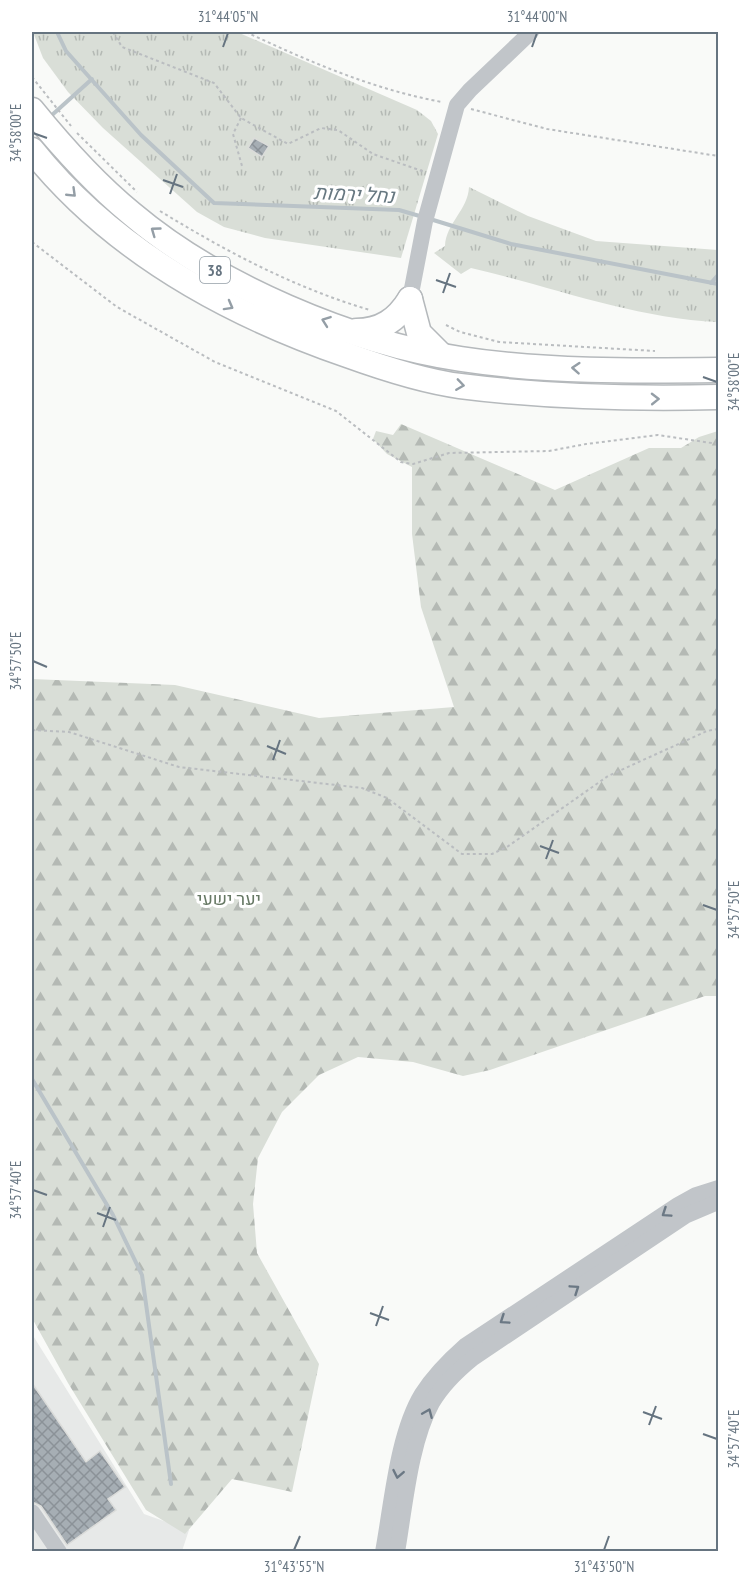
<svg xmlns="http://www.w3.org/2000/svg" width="750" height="1583" font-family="'PT Sans Narrow',Heebo,sans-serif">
	<defs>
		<pattern id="grass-tufts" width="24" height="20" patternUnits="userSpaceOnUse" patternTransform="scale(1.5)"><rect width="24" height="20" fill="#d9ded7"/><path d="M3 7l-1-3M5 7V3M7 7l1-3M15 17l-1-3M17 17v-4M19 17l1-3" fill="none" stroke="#b4b9b4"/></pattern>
		<pattern id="forest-firs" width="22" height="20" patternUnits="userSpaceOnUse" patternTransform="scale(1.5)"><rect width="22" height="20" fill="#d9ded7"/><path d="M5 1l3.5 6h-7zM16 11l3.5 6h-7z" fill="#b4b9b4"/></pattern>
		<pattern id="building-cross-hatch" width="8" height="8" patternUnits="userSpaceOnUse" patternTransform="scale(1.5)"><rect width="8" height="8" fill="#a6aeb4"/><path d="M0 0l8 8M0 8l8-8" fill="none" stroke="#8b9298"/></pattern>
	</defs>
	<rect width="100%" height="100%" fill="#f9faf8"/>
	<polygon fill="#e7e9e8" points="32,1334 144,1514 189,1530 182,1551 32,1551"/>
	<g fill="url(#grass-tufts)">
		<polygon points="33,32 237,32 417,110 431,121 438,134 401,258 265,238 224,227 197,212 103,128 68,92 43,58"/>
		<path d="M469,187L528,216L596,241L718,250V322C632,318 554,287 471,268L461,274L434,253L445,246C446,223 468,210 469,187Z"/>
	</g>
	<polygon fill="url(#forest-firs)" points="401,424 555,490 649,448 681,448 699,437 718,431 718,996 705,996 490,1070 463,1076 413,1062 358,1057 319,1075 282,1112 258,1158 253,1204 257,1253 319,1364 292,1492 232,1479 185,1534 146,1510 68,1383 32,1318 32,679 175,685 319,718 454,707 421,607 412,534 412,467 387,454 373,439 376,431 393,435"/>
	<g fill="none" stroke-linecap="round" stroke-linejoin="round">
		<g stroke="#bac3c8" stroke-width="4">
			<polyline points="57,32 66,51 141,135 214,203 399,210 423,217"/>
			<polyline points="52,115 92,79"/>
			<polyline points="430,219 511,244 718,284"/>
			<polyline points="711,283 718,275"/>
			<polyline points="32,1079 113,1215 142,1275 171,1484"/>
		</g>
	</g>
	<g fill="url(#building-cross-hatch)" stroke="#dbdcda" stroke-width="1.5">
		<polygon points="254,138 269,146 262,157 248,148"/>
		<polygon points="32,1383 86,1462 100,1451 125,1487 108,1499 116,1510 67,1545 41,1506 32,1502"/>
	</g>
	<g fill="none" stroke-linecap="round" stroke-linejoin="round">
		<defs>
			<g id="highway">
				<path d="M32,110C62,147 94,183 132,214C216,285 352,343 461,359C545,372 633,371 718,370"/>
				<path d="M32,150C112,250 228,314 347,355C383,368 422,381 460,386C546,397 632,399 718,397"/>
				<polyline points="410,299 419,333 441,355"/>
				<path d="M356,331C381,331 397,320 410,299"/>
			</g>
		</defs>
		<use href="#highway" stroke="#b5b9bc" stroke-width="27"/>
		<g stroke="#babdc0" stroke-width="2" stroke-dasharray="3 3" stroke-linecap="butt">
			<polyline points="113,32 122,47 214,83 241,118 288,144 321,128 338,130 373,154 425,172"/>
			<path d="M246,32C310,62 372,89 442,102"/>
			<polyline points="32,77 71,126"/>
			<polyline points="471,109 547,129 718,156"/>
			<polyline points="241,118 233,134 242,166"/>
			<polyline points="77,133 137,192"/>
			<path d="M160,211C227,252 295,288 370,310"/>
			<polyline points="32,242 117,307 215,362 336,411 401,462 413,464 449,453 549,451 586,444 658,435 718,444"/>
			<polyline points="446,325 460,332 499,342 655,351"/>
			<polyline points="32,730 69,732 179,767 362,788 387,798 462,854 492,854 507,847 608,776 707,731 718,729"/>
		</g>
		<g stroke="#c1c5c9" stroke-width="16">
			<polyline points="410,299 425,221 457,105 470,90 531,32"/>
			<polyline points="32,1512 59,1552"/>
			<path d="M383,1552C392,1504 397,1435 422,1394C434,1375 448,1361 465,1346L678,1205L696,1195L718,1188"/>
			<path d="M397,1552C405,1506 410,1443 432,1403C443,1384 457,1371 473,1358L685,1216L718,1202"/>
		</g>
		<use href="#highway" stroke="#fff" stroke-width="24"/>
	</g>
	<defs><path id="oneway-chevron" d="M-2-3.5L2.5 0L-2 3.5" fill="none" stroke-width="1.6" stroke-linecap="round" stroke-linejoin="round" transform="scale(1.5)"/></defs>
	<g stroke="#949ea6">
		<use href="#oneway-chevron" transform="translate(72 193) rotate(44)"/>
		<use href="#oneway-chevron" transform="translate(155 231) rotate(-144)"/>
		<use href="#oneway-chevron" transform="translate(229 306) rotate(29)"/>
		<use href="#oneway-chevron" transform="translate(326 321) rotate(-160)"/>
		<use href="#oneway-chevron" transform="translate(576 368) rotate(-176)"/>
		<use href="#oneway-chevron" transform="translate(460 385) rotate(8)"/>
		<use href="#oneway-chevron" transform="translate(655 399) rotate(-1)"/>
	</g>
	<g stroke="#6b7884">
		<use href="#oneway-chevron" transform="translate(666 1213) rotate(146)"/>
		<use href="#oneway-chevron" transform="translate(575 1289) rotate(-34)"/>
		<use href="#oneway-chevron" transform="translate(504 1320) rotate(146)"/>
		<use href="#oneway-chevron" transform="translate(428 1413) rotate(-67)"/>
		<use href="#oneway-chevron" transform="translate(398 1474) rotate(101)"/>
	</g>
	<path fill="none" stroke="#667480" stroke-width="2" d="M223,47L228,33M532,47L537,33M33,133L47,138M163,180L183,187M170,194L177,174M436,280L456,287M443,293L450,273M703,377L717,382M33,661L47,667M267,746L286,754M273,760L280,740M540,846L559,853M546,859L553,840M703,905L717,910M33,1190L47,1195M97,1213L116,1220M103,1227L110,1207M370,1313L389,1320M376,1326L383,1306M643,1412L662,1419M649,1425L656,1406M703,1434L717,1439M294,1550L300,1536M604,1550L609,1536"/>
	<g text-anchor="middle" stroke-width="6" stroke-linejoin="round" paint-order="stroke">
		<rect fill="#fff" stroke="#949ea6" stroke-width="1.5" x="200" y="257" width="30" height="26" rx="4.5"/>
		<g font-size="16" font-weight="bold" fill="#667480">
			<text x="215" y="276">38</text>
		</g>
		<g font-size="18" fill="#677965" stroke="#fff">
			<text x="229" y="905">יער ישעי</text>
		</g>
		<g font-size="20" font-style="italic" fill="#677881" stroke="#fff">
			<text transform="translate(354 194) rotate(3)" y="7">נחל ירמות</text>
		</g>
	</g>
	<rect width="750" height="1583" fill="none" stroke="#ffffff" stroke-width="66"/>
	<rect x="33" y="33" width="684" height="1517" fill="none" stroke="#667480" stroke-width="2"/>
	<g font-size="15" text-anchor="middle" fill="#667480">
		<text x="228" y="22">31°44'05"N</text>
		<text x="537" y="22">31°44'00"N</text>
		<text transform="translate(16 133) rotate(-90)" y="5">34°58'00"E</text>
		<text transform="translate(734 382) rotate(-90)" y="5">34°58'00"E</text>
		<text transform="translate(16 661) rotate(-90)" y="5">34°57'50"E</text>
		<text transform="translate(734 910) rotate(-90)" y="5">34°57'50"E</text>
		<text transform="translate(16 1190) rotate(-90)" y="5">34°57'40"E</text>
		<text transform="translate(734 1439) rotate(-90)" y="5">34°57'40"E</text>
		<text x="294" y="1572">31°43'55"N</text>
		<text x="604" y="1572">31°43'50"N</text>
	</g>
</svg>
